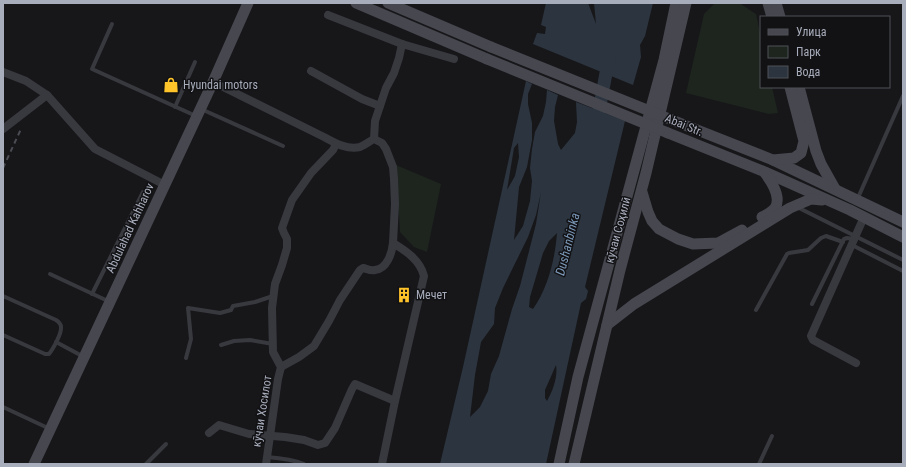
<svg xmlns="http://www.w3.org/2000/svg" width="906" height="467" font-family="'Roboto Condensed',sans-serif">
	<rect width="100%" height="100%" fill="#17171a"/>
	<g fill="#1d251e">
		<polygon points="715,3 741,4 756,14 761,37 761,87 772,87 778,113 769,114 686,93 704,14"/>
		<polygon points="396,165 441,184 427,252 414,247 400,232"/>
	</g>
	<g fill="#2c353f" fill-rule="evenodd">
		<polygon points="546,3 588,3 596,24 594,3 653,3 645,36 640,45 641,57 633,85 533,44 537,33 545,34 546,27 541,25"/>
		<path d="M526,81L532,84L528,94V104L532,123V140L527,167L519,187L514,240L523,226L530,201L532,181L530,168L532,149L535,132L543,116L546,102L547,90L558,95L555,107L554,121L558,144L561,150L575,133L577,122L576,102L625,121L585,287L588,291L586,299L581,303L546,464H440L463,367ZM518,143L519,157L515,176L507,190L514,148ZM541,192L536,224L520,286L512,309L499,356L491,374L488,391L480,407L470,417L475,375L481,342L494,324L495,308L503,288L528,237L536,215ZM557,233C555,259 548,288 533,309L529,307L530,297L543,253L549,241ZM556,365C558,376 553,391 547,401L545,398V390Z"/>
	</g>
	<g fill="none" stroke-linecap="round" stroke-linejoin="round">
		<polyline stroke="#2c353f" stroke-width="13" points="598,116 609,57"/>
		<g stroke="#38393f" stroke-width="4">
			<polyline points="112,24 92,69 196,116"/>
			<polyline points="175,107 195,62"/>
			<polyline points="201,109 283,146"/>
			<polyline points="857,200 903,96"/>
			<polyline points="797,207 903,260"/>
			<polyline points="852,245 903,271"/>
			<polyline points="50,274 110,302"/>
			<polyline points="92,294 143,192"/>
			<path d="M3,296L56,320C59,322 61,324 61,327C62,333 53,349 49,354H45L3,335"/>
			<polyline points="812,304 844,239 847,238 854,239"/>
			<polyline points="756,310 787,254 789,253 808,250 821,238 826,236 843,242"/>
			<polyline points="56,342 84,357"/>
			<polyline points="221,345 234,341 250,340 273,344"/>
			<polyline points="186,358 191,339 188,308 220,313 231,310 233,306 255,302 273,296"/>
			<polyline points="3,407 50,429"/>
			<path d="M267,457C280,458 292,459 304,464"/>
			<polyline points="146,464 166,444"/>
			<polyline points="759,464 772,436"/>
		</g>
		<g stroke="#38393f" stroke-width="8">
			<polyline points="328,15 402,44 454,59"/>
			<polyline points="311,71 362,99 380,106"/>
			<polyline points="3,72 26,81 47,95 95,149 165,185"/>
			<path d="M213,82L324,137C335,143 347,150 360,147C365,145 370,141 374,139L382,143L386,149L393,167L394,179L395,204L393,243C406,251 420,260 424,276L395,401L382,464"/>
			<polyline points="3,129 47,95"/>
			<polyline points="374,139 375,121 386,88 394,73 399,58 402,44"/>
			<polyline points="856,363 813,340 811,336 864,217"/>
			<path d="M281,367L299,357L314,346L329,321L340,300L360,270L363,268C367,269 371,271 375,270C387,269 392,253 393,243"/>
			<polyline points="209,433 219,425 249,434 285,437 304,440 318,445 325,443 335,428 352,389 355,384 395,401"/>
			<polyline points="266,464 270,436 278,379 281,367 273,352 272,308 275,284 282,265 287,248 287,239 284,233 282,228 292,200 311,173 333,150 336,144"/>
		</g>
		<g stroke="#46474f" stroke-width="11">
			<polyline points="356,3 487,59"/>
			<polyline points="388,3 491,47"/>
			<polyline points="768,3 772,17"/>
			<polyline points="776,3 780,17"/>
			<polyline points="799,87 816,151 821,164 835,189"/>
			<polyline points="672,120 773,160 903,222"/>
			<polyline points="668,133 765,172 850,210 903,237"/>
			<polyline points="773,160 794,158 801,153 804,141 790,87"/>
			<polyline points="642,192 648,212 652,221 659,229 678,239 693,244 718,243 742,230"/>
			<path d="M762,217C766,215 772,212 775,208C782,197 771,181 765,173"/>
			<polyline points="607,325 634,304 790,208 811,199 822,200"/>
			<polyline points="34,464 213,82 248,3"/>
			<polyline points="559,464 578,377 664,60 676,3"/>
			<polyline points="574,464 620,270 646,173 686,3"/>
		</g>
		<polyline stroke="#4b4c54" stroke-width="2" stroke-dasharray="5 4" stroke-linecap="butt" points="3,168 21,129"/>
		<g stroke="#46474f" stroke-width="11">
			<polyline points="491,47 672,120"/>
			<polyline points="487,59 668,133"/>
		</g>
	</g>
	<defs>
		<symbol id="shop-bare" viewBox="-9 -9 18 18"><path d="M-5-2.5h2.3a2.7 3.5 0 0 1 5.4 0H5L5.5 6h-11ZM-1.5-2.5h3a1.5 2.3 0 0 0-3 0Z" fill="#ffc42a" stroke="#121215" stroke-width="2.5" paint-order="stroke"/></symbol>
		<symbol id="building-bare" viewBox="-9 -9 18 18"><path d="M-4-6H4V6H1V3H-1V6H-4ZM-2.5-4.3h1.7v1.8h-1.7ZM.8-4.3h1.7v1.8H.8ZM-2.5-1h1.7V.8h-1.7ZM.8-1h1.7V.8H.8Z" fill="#ffc42a" stroke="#121215" stroke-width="2.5" paint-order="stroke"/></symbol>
	</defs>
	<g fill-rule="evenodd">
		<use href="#shop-bare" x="160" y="74" width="22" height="22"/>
		<use href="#building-bare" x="393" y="284" width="22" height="22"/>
	</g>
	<g text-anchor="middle" stroke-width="3" stroke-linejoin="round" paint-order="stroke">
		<g font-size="12" fill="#a8adbb" stroke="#121215" text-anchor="start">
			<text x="183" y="89">Hyundai motors</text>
			<text x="416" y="299">Мечет</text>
		</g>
		<g font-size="12" fill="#a8adbb" stroke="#121215">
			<text transform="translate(684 125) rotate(22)" y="4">Abai Str.</text>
			<text transform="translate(130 228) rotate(-65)" y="4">Abdulahad Kahharov</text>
			<text transform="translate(618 230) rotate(-75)" y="4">кӯчаи Соҳилӣ</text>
			<text transform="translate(262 411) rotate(-81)" y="4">кӯчаи Хосилот</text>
		</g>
		<g font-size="13" font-style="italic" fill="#7c99b9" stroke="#121215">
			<text transform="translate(567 244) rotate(-76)" y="5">Dushanbinka</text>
		</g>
	</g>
	<rect width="906" height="467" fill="none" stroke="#a8adbb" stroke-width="8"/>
	<rect x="760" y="16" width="130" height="72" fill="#121215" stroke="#4e5057"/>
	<rect x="768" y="29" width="20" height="6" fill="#46474f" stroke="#4e5057"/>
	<text x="796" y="36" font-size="12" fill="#a8adbb">Улица</text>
	<rect x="768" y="46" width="20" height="12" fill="#1d251e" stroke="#4e5057"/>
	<text x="796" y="56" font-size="12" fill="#a8adbb">Парк</text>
	<rect x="768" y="66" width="20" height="12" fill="#2c353f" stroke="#4e5057"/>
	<text x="796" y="76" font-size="12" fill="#a8adbb">Вода</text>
</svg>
